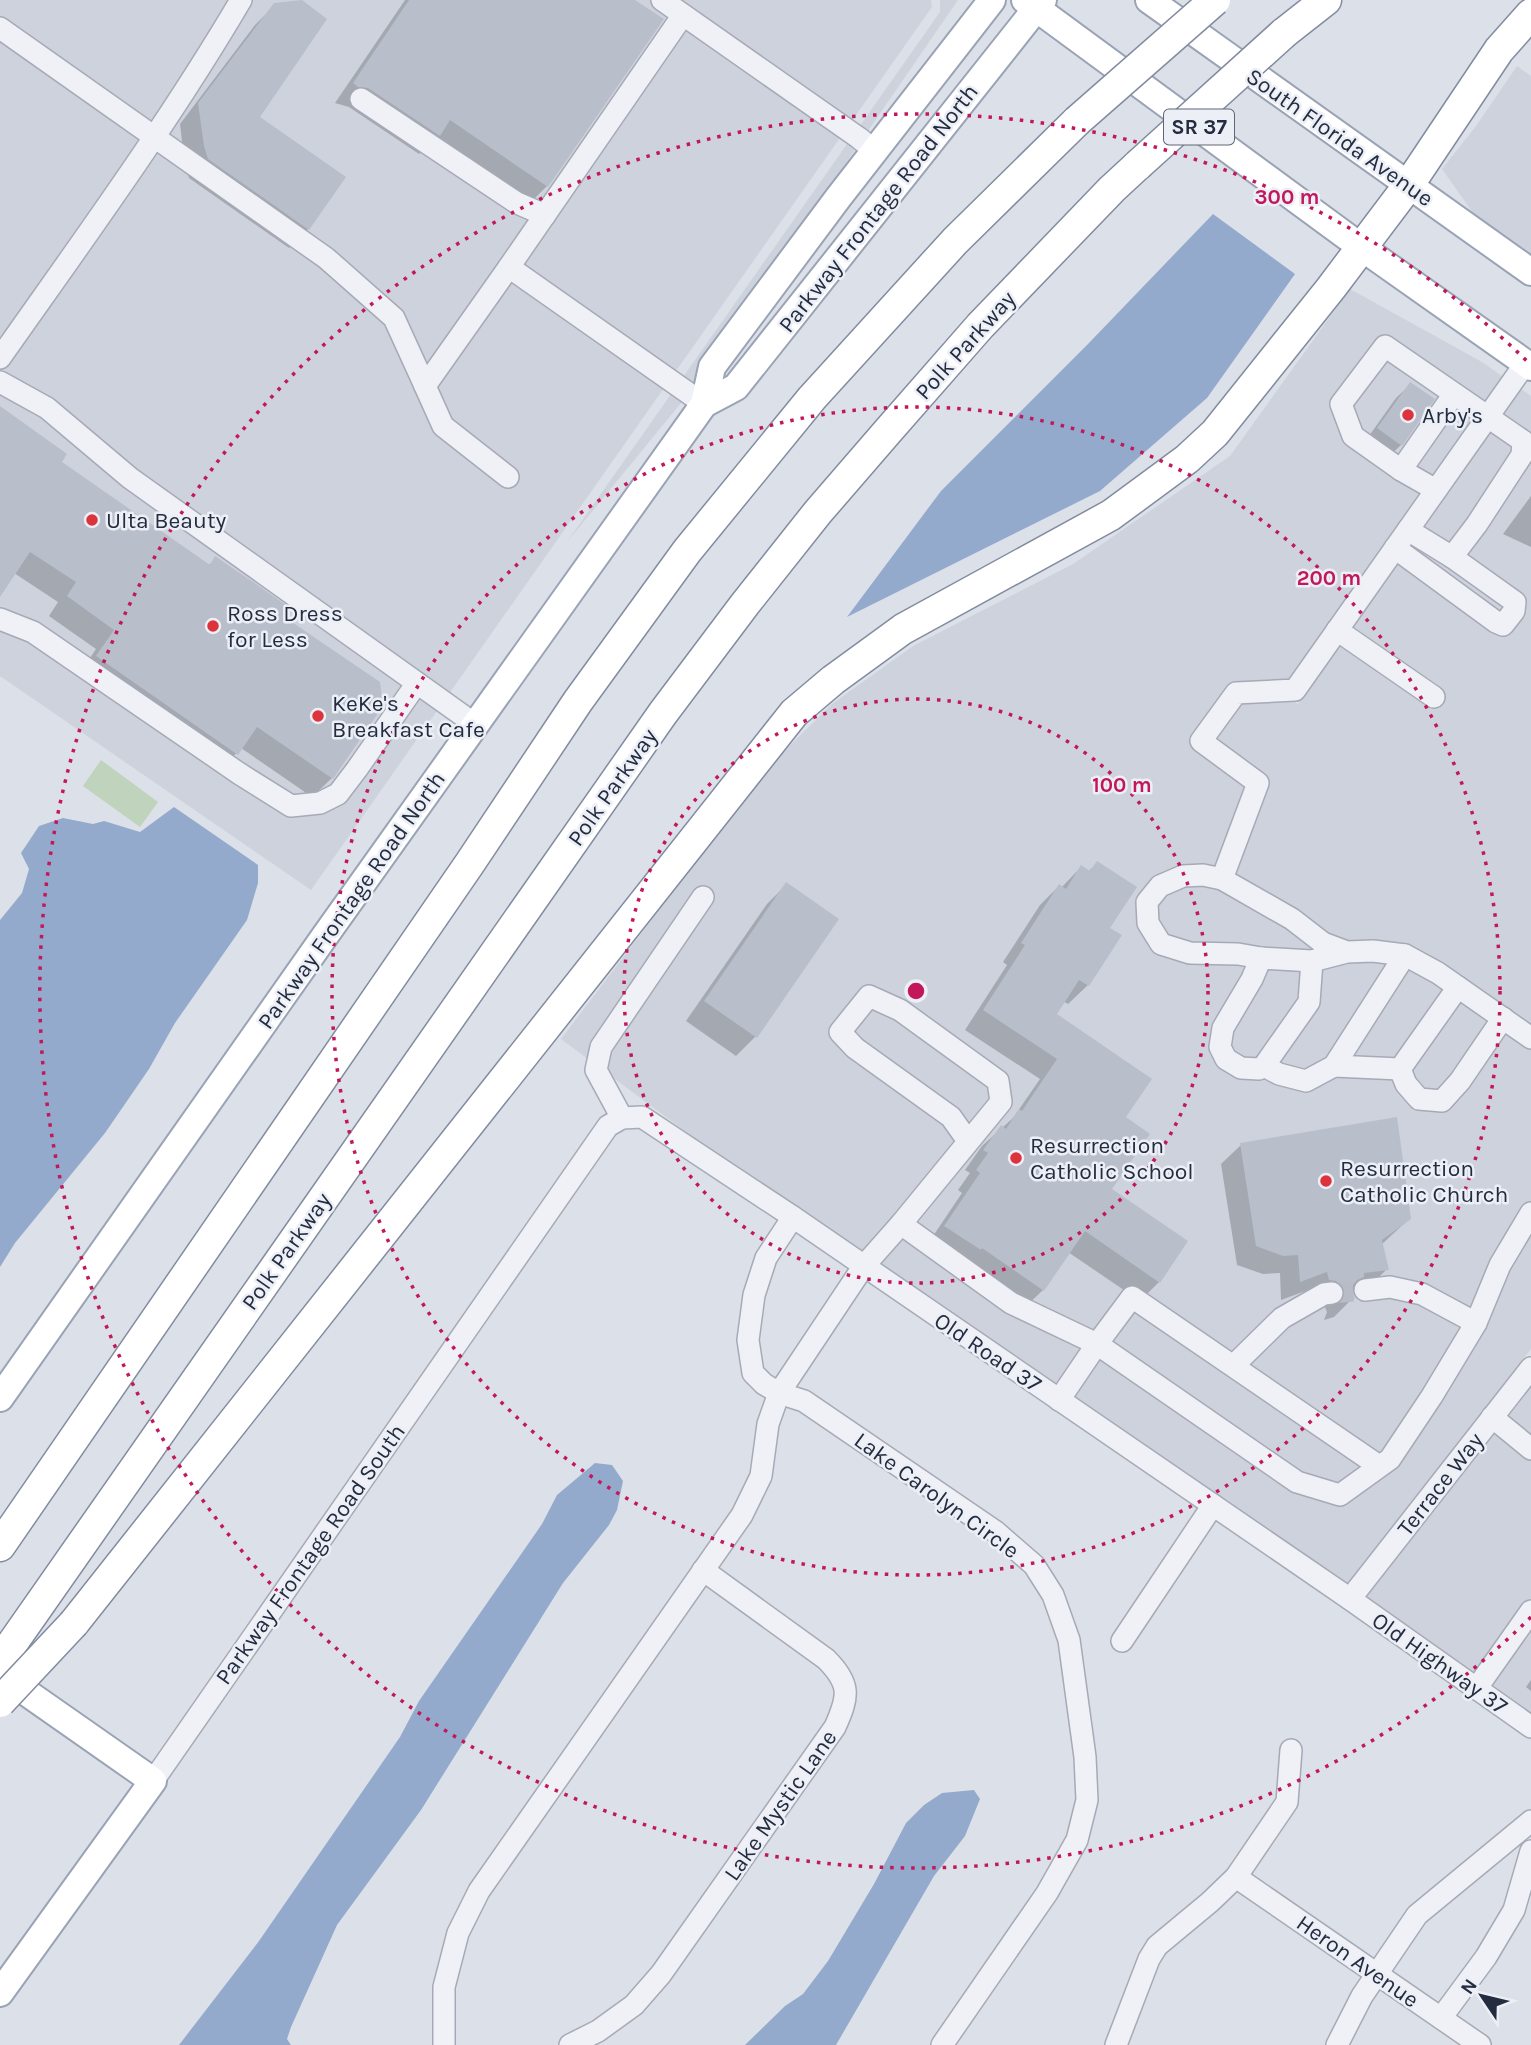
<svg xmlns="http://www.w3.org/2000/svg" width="1531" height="2045" font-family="Karla,sans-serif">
	<rect width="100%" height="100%" fill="#dce0e8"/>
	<g fill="#ced2dd">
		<polygon points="0,0 931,0 932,7 311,890 0,676"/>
		<polygon points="940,0 958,0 681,403 567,542 940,12"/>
		<polygon points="1517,66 1531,76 1531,253 1473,213 1442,169 1476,126"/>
		<polygon points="1350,289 1482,362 1502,376 1280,691 1298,704 1521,389 1531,396 1531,1349 1347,1585 697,1140 561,1039 767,768 832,704 913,646 1073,564 1230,456"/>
		<polygon points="1531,1386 1531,1715 1366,1598"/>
	</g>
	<polygon fill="#c0d3bc" points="101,760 158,802 140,827 83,786"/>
	<g fill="#93aacc">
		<polygon points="1213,214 1295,274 1207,398 1100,491 847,617 941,491 1088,344"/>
		<polygon points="174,807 258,865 258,883 247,920 175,1023 149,1069 105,1133 15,1243 0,1267 0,920 22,893 29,869 21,853 39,826 63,818 93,824 104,821 140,832"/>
		<polygon points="595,1463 612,1465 623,1481 617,1510 609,1525 563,1583 421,1810 337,1925 291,2027 287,2039 291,2045 179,2045 259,1941 400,1737 419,1701 542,1524 557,1495"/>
		<polygon points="974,1790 980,1799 965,1836 934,1876 836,2045 745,2045 785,2006 803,1994 828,1961 874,1884 906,1823 924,1805 942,1793"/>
	</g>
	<g fill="#0003">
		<polygon points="405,0 632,0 547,186 528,205 433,140 419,154 349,107 335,103"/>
		<polygon points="275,5 257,117 308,229 289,248 189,178 185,166 180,124 255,25"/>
		<polygon points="1411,384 1401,445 1386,459 1364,443 1396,398"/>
		<polygon points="0,408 60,462 208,566 216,559 281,616 332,778 312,797 241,748 218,773 78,676 96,649 49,616 58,602 14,573 0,594"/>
		<polygon points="1531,496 1531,547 1503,534"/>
		<polygon points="1097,863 1108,928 1088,985 1068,1004 1063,1001 1055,1014 1124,1118 1110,1190 1159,1282 1140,1301 1068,1252 1043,1290 1023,1309 927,1245 962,1193 958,1190 970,1173 965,1170 982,1146 1013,1118 1040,1079 965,1030 1007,965 1003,962 1040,905 1059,886 1061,888 1081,867 1088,872"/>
		<polygon points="786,885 755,1037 736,1056 686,1021 767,904"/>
		<polygon points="1241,1145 1409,1219 1381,1245 1387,1269 1368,1288 1350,1291 1353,1298 1334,1317 1324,1320 1327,1312 1324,1305 1310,1299 1308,1290 1281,1300 1280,1273 1263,1274 1237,1265 1221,1164"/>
		<polygon points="1531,1680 1531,1691 1526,1687"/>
	</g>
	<g fill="#b9becb">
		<polygon points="302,0 327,19 260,117 346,177 309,230 208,159 204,146 198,103 274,3"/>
		<polygon points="409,0 635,0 664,19 548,187 450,120 440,136 368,88 358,87 353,83"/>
		<polygon points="1410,382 1435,399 1402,446 1377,428"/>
		<polygon points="0,406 67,454 62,462 210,565 215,556 259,586 290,608 283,616 380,682 383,706 333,779 257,727 238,755 96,656 114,630 67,596 76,582 30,552 0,597"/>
		<polygon points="1097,861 1137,887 1110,928 1122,935 1089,986 1079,980 1057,1014 1152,1079 1126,1117 1150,1134 1112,1189 1188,1241 1160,1283 1085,1231 1044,1291 982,1248 981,1250 944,1226 980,1173 976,1170 988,1153 983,1150 1001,1125 1006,1129 1019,1109 1022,1111 1057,1059 983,1010 1025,945 1021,943 1059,884 1066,889 1081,865 1090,871"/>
		<polygon points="786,882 839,919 757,1038 704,1001"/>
		<polygon points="1397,1117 1411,1219 1382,1240 1389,1270 1364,1273 1364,1277 1357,1280 1353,1285 1352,1292 1355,1299 1341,1302 1345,1292 1343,1286 1336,1281 1329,1280 1327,1272 1300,1282 1298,1255 1283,1256 1256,1246 1240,1143"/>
	</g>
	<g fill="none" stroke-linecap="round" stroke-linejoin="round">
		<polyline stroke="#b7bcc6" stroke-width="21" stroke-dasharray="21 10" stroke-linecap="butt" points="1332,1293 1365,1290"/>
		<defs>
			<g id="minor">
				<polyline points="662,0 859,138 875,151"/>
				<polyline points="683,15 509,267 704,404"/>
				<polyline points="0,28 326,258 394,318 425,386"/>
				<polyline points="361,99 517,203 545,215"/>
				<path d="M0,358C83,240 168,124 241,0"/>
				<polyline points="0,382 47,408 130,478 476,725"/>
				<polyline points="1401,470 1454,394"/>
				<polyline points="508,477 443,426 425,386 509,267"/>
				<polyline points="1408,530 1452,557 1477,524 1522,455 1523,441 1385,346 1341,404 1353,436 1401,470 1436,490"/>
				<polyline points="1395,548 1496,622 1503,625 1514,611 1515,602 1452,557"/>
				<polyline points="0,619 33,632 240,774 291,806 320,803 338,794 357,769 417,683"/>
				<polyline points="1337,630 1434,697"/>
				<polyline points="1222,879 1258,783 1201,741 1236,693 1295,690 1525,364"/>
				<polyline points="1347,952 1323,943 1292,919 1222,879 1203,875 1183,876 1160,886 1147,902 1148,923 1161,944 1190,953 1238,954 1261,958 1312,961 1347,952 1373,951 1405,955 1438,973 1531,1038"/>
				<polyline points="1261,958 1252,979 1223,1028 1220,1047 1226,1059 1241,1068 1259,1069 1264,1066 1309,1002 1312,961"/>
				<polyline points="1264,1066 1279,1074 1306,1081 1334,1066 1405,955"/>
				<polyline points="1334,1066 1400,1069 1458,987"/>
				<polyline points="1400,1069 1406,1084 1419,1099 1442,1101 1460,1081 1503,1018"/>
				<polyline points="622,1118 596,1070 601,1047 703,897"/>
				<polyline points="793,1217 766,1258 754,1295 748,1340 753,1373 764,1384 779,1393 804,1401 996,1532 1034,1565 1053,1595 1069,1640 1085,1757 1087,1800 1077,1840 1047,1893 942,2045"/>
				<polyline points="901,1224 1011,1303 1097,1344 1132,1297 1379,1466"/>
				<polyline points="1365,1290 1390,1287 1422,1294 1476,1323"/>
				<polyline points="1234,1365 1282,1318 1324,1294 1332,1293"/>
				<polyline points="1059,1400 1097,1344 1297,1482 1340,1495 1390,1459 1432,1396 1476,1323 1500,1265 1531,1213"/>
				<polyline points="1492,1417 1531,1449"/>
				<polyline points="1350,1599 1531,1368"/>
				<polyline points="1122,1641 1213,1505"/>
				<polyline points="1476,1689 1531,1611"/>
				<polyline points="153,1781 608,1126 622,1118 642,1117 793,1217 1350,1599 1531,1727"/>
				<polyline points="1236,1877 1480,2045"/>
				<polyline points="1441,2018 1486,1957 1514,1910 1531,1851"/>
				<polyline points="444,2045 444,1987 458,1933 479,1891 742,1515 761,1476 768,1424 779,1393 863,1267 901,1224 1001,1102 998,1081 900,1010 869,996 840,1032 855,1048 951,1117 968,1141"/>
				<path d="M570,2045L598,2031L634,2005L661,1974L835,1727C849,1696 851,1684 826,1659L703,1570"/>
				<polyline points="1116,2045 1149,1959 1157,1946 1210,1902 1236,1877 1287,1802 1291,1750"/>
				<polyline points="1337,2045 1362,1996 1417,1915 1531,1821"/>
			</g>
			<g id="major">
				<polyline points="1025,0 1361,247 1531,367"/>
				<polyline points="1149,0 1531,272"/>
				<polyline points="704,404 736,387 1043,0"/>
				<polyline points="0,1398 327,933 704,404 712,367 838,198 992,0"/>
				<polyline points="0,1674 153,1781 0,1993"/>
			</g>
			<g id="highway">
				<polyline points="1284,33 1326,0"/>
				<polyline points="0,1546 470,863 578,701 687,551 812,398 955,241 1077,121"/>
				<polyline points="74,1623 794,713 833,680 903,629 1111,515 1187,459 1215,433 1331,288 1408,186 1499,50 1531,14"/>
				<polyline points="0,1661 663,713 745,604 818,512 888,431 980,326 1112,189 1138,165"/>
			</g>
		</defs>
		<use href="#minor" stroke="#a5aab6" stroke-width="24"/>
		<use href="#major" stroke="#9aa3b5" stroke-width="30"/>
		<use href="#highway" stroke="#828ba0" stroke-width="33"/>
		<use href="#minor" stroke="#eff1f6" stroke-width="21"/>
		<use href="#major" stroke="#fff" stroke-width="26"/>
		<use href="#highway" stroke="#fff" stroke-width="30"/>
		<defs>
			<g id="highway-bridge">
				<polyline points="1077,121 1215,0"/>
				<polyline points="1138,165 1284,33"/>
				<polyline points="0,1702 74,1623"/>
			</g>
		</defs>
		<use href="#highway-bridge" stroke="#828ba0" stroke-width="33" stroke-linecap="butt"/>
		<use href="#highway-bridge" stroke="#fff" stroke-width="30"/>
	</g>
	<g fill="none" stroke="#c2185b" stroke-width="3.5" stroke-dasharray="3.5 7">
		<circle cx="916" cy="991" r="292"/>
		<circle cx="916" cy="991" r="584"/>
		<path d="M1531 1617A877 877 0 1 1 1531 365"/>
	</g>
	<g fill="#dc333d" stroke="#eceff6" stroke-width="2.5">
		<circle cx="1408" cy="415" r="7"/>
		<circle cx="92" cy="520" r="7"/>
		<circle cx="213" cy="626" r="7"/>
		<circle cx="318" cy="716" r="7"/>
		<circle cx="1016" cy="1158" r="7"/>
		<circle cx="1326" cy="1181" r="7"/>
	</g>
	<g text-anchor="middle" stroke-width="5" stroke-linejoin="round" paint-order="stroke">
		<rect fill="#eceff6" stroke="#606677" stroke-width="2" x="1164" y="109.5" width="70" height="35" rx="5"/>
		<g font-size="21" font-weight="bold" fill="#242c40">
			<text x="1199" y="134">SR 37</text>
		</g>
		<g font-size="23" fill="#242c40" stroke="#eceff6">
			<text transform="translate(1340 137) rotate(35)" y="8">South Florida Avenue</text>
			<text transform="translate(878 208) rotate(-52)" y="8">Parkway Frontage Road North</text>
			<text transform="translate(965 345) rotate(-48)" y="8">Polk Parkway</text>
			<text transform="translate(612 787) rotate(-55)" y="8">Polk Parkway</text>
			<text transform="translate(351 900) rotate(-55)" y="8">Parkway Frontage Road North</text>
			<text transform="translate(286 1251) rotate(-55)" y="8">Polk Parkway</text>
			<text transform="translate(988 1352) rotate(34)" y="8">Old Road 37</text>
			<text transform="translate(1440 1484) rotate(-52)" y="8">Terrace Way</text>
			<text transform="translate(937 1495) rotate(36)" y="8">Lake Carolyn Circle</text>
			<text transform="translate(310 1554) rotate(-55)" y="8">Parkway Frontage Road South</text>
			<text transform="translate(1440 1663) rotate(35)" y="8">Old Highway 37</text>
			<text transform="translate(780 1805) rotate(-55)" y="8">Lake Mystic Lane</text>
			<text transform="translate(1358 1961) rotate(35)" y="8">Heron Avenue</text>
		</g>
		<g font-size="23" fill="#242c40" stroke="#eceff6" text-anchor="start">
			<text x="1422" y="423">Arby's</text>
			<text x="106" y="528">Ulta Beauty</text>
			<text x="227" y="621">Ross Dress<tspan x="227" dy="26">for Less</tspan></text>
			<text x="332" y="711">KeKe's<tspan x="332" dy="26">Breakfast Cafe</tspan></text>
			<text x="1030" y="1153">Resurrection<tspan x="1030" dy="26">Catholic School</tspan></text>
			<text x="1340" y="1176">Resurrection<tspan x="1340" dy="26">Catholic Church</tspan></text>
		</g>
	</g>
	<circle cx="916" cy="991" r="10" fill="#c2185b" stroke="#eceff6" stroke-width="3.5"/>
	<g font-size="21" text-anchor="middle" font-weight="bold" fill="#c2185b" stroke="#eceff6" stroke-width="5" stroke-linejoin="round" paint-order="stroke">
		<text x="1287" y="204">300 m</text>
		<text x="1329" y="585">200 m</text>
		<text x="1122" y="792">100 m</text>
	</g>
	<g transform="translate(1482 1996) rotate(305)" stroke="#eceff6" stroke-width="5" paint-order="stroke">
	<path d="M0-5L12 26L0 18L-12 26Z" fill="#242c40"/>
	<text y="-10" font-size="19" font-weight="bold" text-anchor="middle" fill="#242c40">N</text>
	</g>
</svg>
